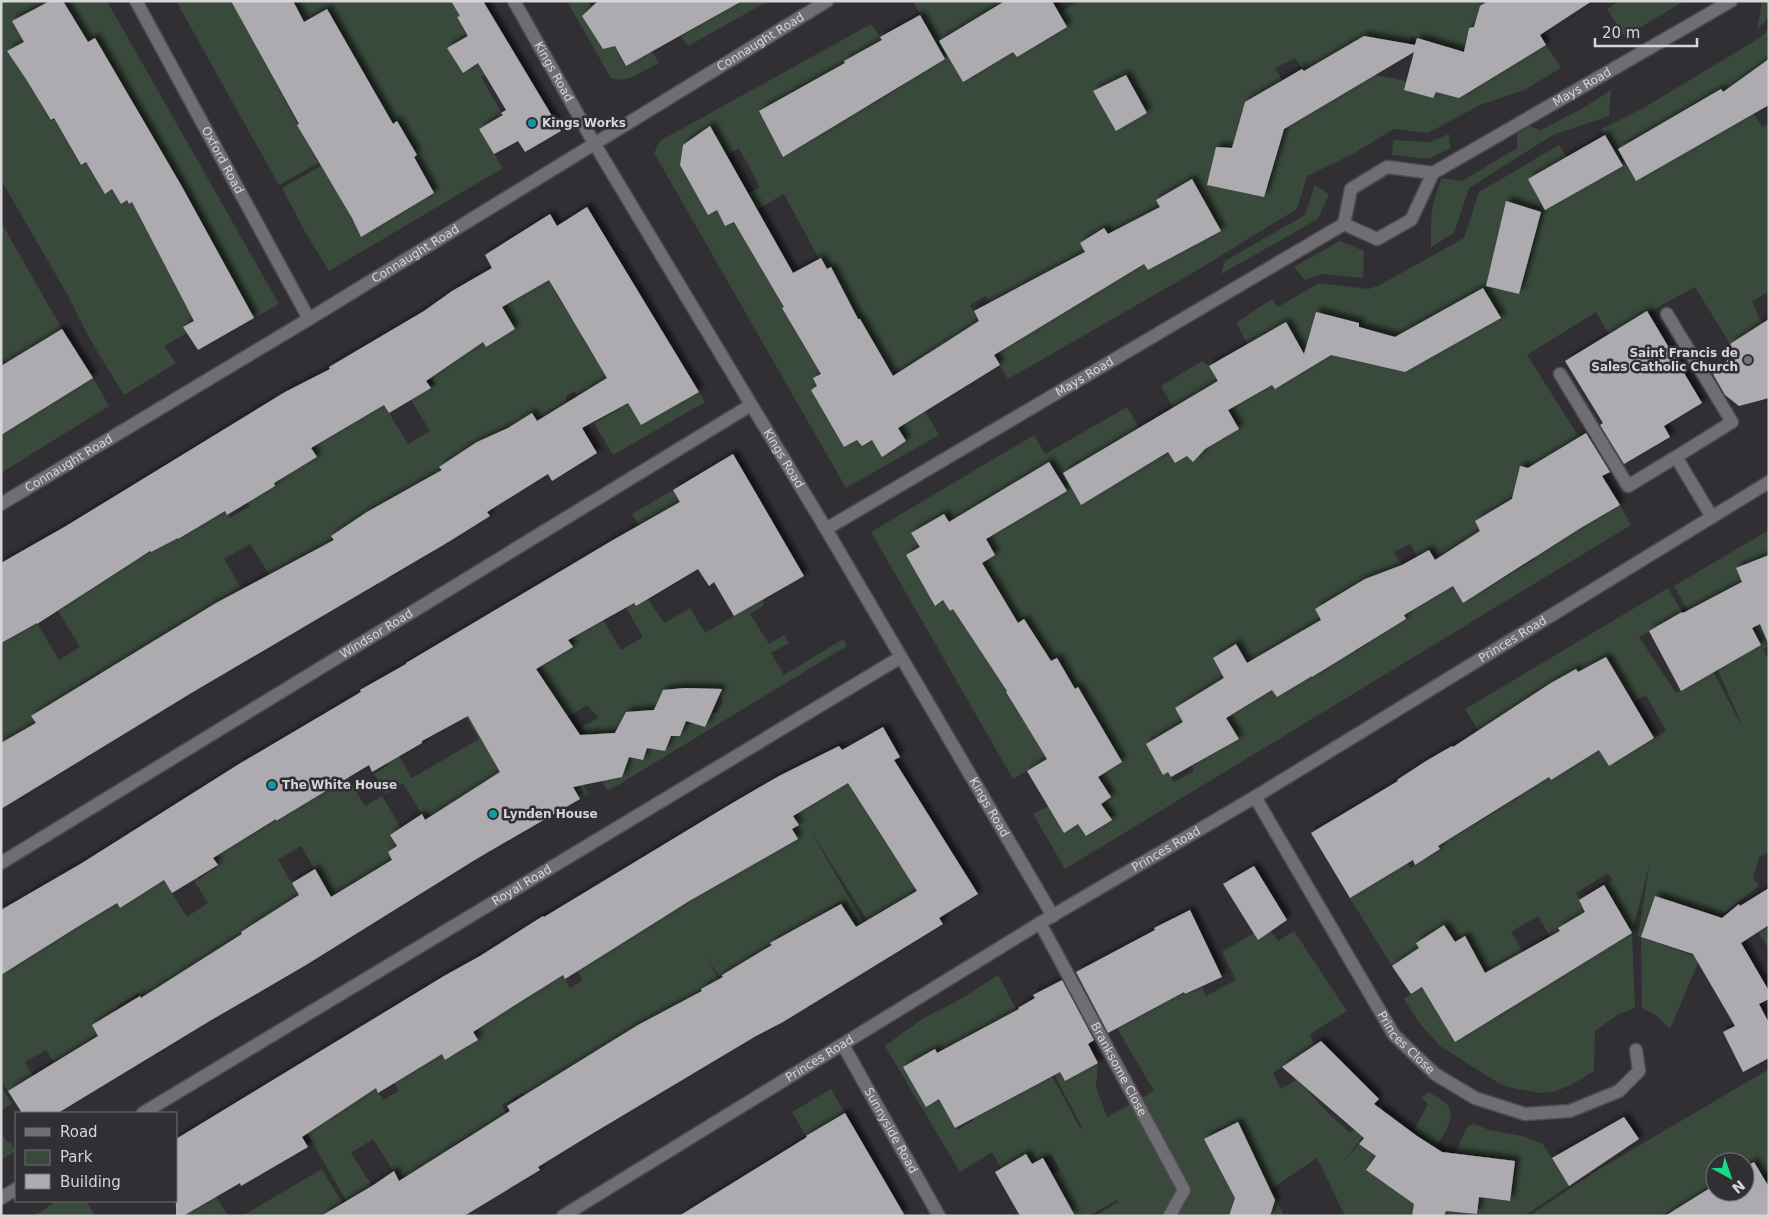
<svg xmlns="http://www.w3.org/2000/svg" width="1770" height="1217" font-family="'DejaVu Sans',sans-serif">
	<defs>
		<filter id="shadow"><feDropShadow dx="4.5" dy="-4.5" stdDeviation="2.5" flood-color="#0009"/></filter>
	</defs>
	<rect width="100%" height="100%" fill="#312f33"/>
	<g fill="#39493c" fill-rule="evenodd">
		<polygon points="1,1 50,1 12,21 24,42 26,79 51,120 55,120 80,165 86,162 105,193 112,189 121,204 127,200 129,204 132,202 194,321 183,327 187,333 164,346 176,363 124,395 91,341 66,292 1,180"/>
		<polygon points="63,1 107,1 279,304 254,318 175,176 95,38 73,51 72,16"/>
		<path d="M176,1H451L460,16L457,18L468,36L447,48L463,73L498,51L505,64L481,77L503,115L479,129L503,168L329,271L304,230L282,188L321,166L341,199L417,155L398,122L393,124L390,121L374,88L326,9L257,48L318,163L279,185ZM418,164L434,193L361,237L346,207Z"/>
		<polygon points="567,1 588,1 592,7 583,16 603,48 615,46 625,66 652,51 659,63 632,77 620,80 611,78"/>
		<polygon points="702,1 768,1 688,46 681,36 712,18"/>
		<path d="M913,1H1005L939,41L963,82L1006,40L1017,57L1066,27L1059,13L1078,1H1488L1480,6L1478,15L1479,26L1469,28L1467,39L1470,45L1454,55L1473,89L1546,45L1561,68L1524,90L1480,105L1428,133L1394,129L1353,154L1307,176L1297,209L1196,271L1008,379L978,328L941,345L906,368L917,388L925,411L939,435L846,488L654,153L660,141L871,24L882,40L844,61L871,105L906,83L900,72L940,50ZM1411,36L1428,41L1453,96L1436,92L1433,98L1404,90L1406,81L1360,72L1366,37L1409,44ZM1342,49L1362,83L1292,123L1281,117L1266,90L1282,80L1275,68L1295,58L1304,71ZM841,65L828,130L783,157L759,111ZM1126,75L1147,113L1116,130L1093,91ZM1242,110H1243L1275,160L1232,148ZM710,127L727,155L739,148L760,187L745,195L753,212L784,194L825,270L831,267L850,304L844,328L860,319L872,339L821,351L810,356L782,308L792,302L744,217L726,226L717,210L708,215L680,165L683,145ZM1192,179L1221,231L1148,270L1123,227L1160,207L1156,200ZM1104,228L1112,241L1141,266L1034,331L996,351L970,305L986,296L990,303L1086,253L1080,243ZM855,354L906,441L882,456L872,440L862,446L857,440L844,447L811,390L817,386L813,378Z"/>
		<polygon points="1620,1 1684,1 1625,37 1607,9"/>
		<polygon points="1762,1 1769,1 1769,17 1757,30"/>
		<path d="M1769,29V37L1766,39L1769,43V63L1723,92L1720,89L1658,127L1636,180L1754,114L1762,127L1769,124V291L1752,302L1762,323L1730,344L1695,287L1609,334L1596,312L1527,355L1579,437L1552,453L1563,472L1543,471L1524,467L1518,472L1517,481L1579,529L1620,505L1631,525L1065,869L1033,814L1049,806L1064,832L1078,824L1087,836L1111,820L1101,804L1111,797L1098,777L1114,767L1092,731L1013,779L871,532L1034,435L1045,454L1127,407L1139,428L1063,473L1080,504L1168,453L1175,463L1187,456L1192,461L1199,455V452L1239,428L1213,384L1173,408L1161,386L1202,361L1239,388L1246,400L1272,385L1275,389L1312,367L1286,322L1248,345L1236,323L1272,299L1278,307L1319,283L1368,289L1378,286L1464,238L1479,192L1559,145L1567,157L1545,209L1623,166L1602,129L1645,107L1761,37ZM1541,212L1519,294L1487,286ZM1483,288L1501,318L1423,362L1406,331ZM1316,313L1359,322V328L1405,339L1400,371L1351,360L1306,347ZM1049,462L1066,491L991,536L974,507ZM1503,505L1535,559L1463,603L1441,567L1480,531L1475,521ZM944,514L959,539L980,528L995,555L976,566L989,588L950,611L943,600L934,605L906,555L920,547L911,533ZM1410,544L1417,556L1429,550L1404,615L1406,619L1369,630L1374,639L1356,651L1320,654L1328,668L1313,677L1305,665L1277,697L1273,690L1230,715L1225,680L1213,658L1236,645L1247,664L1321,621L1315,609L1402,565L1394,552ZM1000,593L1018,623L966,627L996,595ZM1057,658L1075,689L1078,687L1099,723L1045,756L1006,693ZM1216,702L1239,739L1192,766L1194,771L1174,782L1168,772L1163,774L1146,744L1183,722L1175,708Z"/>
		<path d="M1611,90L1609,116L1553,135L1469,188L1454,233L1431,247C1431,217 1430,206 1442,178L1462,181L1517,148V134L1530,126L1541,130L1583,108Z"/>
		<polygon points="1449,134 1450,148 1429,159 1392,155 1393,140 1430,142"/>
		<polygon points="1315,185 1329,194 1318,219 1221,274 1225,261 1305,215"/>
		<polygon points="1,222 62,329 33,346 35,353 9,368 1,355"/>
		<polygon points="1340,241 1364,251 1363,278 1322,274 1305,280 1294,267"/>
		<polygon points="505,244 566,285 555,292 570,316 594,300 590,332 582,337 595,359 600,357 614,380 580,400 574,391 566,396 567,402 537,421 532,413 508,428 491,436 459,458 454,457 440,467 446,478 416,498 445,545 433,552 399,494 354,522 388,579 379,584 346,527 342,553 309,572 333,610 324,614 292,563 269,574 250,544 224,559 241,588 194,616 228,672 222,676 188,622 118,663 107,694 95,676 81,684 79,689 31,716 41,731 1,743 1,643 37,623 59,660 80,647 58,611 73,601 66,590 130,563 165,544 164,514 179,539 192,531 188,524 205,523 225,511 230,518 250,506 208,440 214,435 254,499 275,486 271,478 295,470 317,458 311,448 360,419 373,387 408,444 430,431 411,400 435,384 430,378 456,360 454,356 474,328 486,347 515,329 502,307 508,303 488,270 492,268"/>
		<polygon points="93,378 109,406 1,473 1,419 9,430"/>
		<polygon points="699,392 705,402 613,455 594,423 628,403 641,425"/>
		<polygon points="673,490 692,523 666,570 632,514"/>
		<path d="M1769,530V555L1736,569L1769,620V646L1763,649L1769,661V852L1759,857L1753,878L1759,886L1716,919L1687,906L1655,896L1641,937L1700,958L1670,1029L1657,1016L1642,1008L1641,937L1638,936L1650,862L1632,933L1635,1008L1619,1014L1595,1031L1594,1071L1571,1085L1556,1091L1541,1093L1516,1089L1500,1084L1440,1046L1420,1024L1404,999L1448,970L1482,1025L1509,1010L1474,954L1455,942L1443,925L1416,942L1419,948L1392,966L1350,898L1379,881L1403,856L1410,868L1440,850L1439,846L1519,797L1465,709L1668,588L1682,612L1639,637L1676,693L1711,668L1744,730L1718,670L1760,645L1688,611L1674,586ZM1606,657L1633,703L1646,695L1666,731L1609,766L1560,685L1563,676L1576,669L1578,672ZM1531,696L1563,748L1580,762L1551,780L1535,756L1518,784L1483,727ZM1608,873L1612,880L1604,885L1632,933L1580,965L1558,928L1585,912L1576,893ZM1538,916L1569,971L1523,952L1511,932Z"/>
		<polygon points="628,593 636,606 648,599 664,623 690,608 705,633 764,599 763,606 750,614 769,644 784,635 789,643 771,653 784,675 843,639 847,646 608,791 602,781 629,757 642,760 647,748 665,751 671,736 680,736 685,724 695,724 705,727 712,712 717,713 723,701 715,689 663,690 658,702 664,713 647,722 639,711 626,712 620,724 627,735 607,744 601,733 586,734 581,727 599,718 587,705 568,717 551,693 546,730 589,794 580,799 559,763 498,773 453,802 486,854 478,859 447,809 426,821 403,783 386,794 374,774 388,765 370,735 378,730 357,694 360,690 412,778 479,739 457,702 573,647 564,631 603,620 621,650 643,637 620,598"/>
		<polygon points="336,758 365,806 382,796 401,828 390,835 395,843 395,847 388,853 415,897 411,900 388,863 357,881 349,899 366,928 354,935 301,846 278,860 309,912 290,901 274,911 282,924 256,957 244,964 261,992 252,996 179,975 208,1022 199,1026 147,1007 138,993 119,1005 98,1035 54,1063 46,1050 25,1062 33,1076 8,1091 1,1081 1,980 4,978 1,974 1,944 16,966 57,939 28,893 34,891 61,936 109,908 81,862 89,859 120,908 164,880 187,917 208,903 155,817 158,816 199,879 218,866 203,842 188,796 223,852 274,821 277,821 304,787 311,800 340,782 329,763"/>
		<polygon points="858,777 868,815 897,860 933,891 868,921 810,830 863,922 856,927 840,902 807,923 775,940 779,946 743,962 722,974 735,996 732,997 706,956 719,980 701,989 714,1011 697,1021 684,1000 668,1010 665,1010 538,1086 551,1109 537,1117 523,1093 502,1105 507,1114 455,1144 457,1146 401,1183 373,1139 351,1153 381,1200 355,1216 300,1121 369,1077 383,1100 399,1091 392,1080 421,1062 428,1062 442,1054 445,1060 477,1040 470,1027 484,1025 538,991 556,964 570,988 583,980 576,968 691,901 689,895 799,826 772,781 804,809"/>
		<polygon points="1769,926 1769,949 1758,932"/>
		<path d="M1271,931L1278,941L1294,931L1347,1011L1310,1034L1314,1045L1273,1073L1281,1089L1298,1079L1324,1109L1350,1133L1382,1103L1383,1111L1342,1163L1359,1144L1376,1156L1367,1171L1384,1183L1418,1186L1412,1216H1345L1317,1158L1271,1189L1284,1216H1095L1118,1202L1117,1200L1089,1216H1075L1059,1187L1051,1190L1045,1179L1060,1170L1051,1154L1032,1164L1027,1155L1001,1168L992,1152L960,1172L885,1046L922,1019L959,1000L998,975L1080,1128L1083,1129L1042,1052L1047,1049L1065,1081L1098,1063L1096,1087L1107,1117L1154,1091L1117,1028L1156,1008L1146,989L1175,973L1185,995L1202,987L1206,996L1236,980L1222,952L1254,933L1258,940ZM1007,1016L959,1093L974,1120L957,1130L939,1099L926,1106L904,1067L936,1053Z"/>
		<polygon points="1769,1069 1769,1171 1761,1175 1753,1161 1745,1166 1745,1162 1715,1162 1715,1190 1677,1216 1672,1209 1661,1216 1529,1216 1596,1171"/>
		<polygon points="1,1087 12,1104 1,1111"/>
		<polygon points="831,1089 845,1113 806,1136 792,1112"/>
		<path d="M1429,1092C1434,1096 1444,1100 1448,1106C1456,1119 1443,1136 1436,1146L1414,1130L1428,1104L1421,1097Z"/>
		<path d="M1475,1124L1489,1130L1522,1136L1543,1144L1569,1186L1524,1216H1444L1446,1211L1477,1214L1479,1197L1510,1201L1515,1161L1455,1153C1460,1144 1462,1135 1468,1126Z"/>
		<polygon points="1,1133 8,1143 10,1142 16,1151 1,1160"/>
		<polygon points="322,1169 342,1203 325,1214 325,1216 242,1216"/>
		<polygon points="215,1195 228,1216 182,1216 173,1201"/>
		<polygon points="57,1201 86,1201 95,1216 34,1216"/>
	</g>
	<g fill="#aeabb0" filter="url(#shadow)">
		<polygon points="50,1 63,1 88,42 95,38 181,185 254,318 198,350 183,327 194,321 132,202 129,204 127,200 121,204 112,189 105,194 86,162 81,165 54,118 51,120 26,79 7,51 24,42 12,21"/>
		<polygon points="231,1 293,1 304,22 327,9 393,124 397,121 417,155 414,157 434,193 361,237 352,218 297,125 299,124"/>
		<polygon points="451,1 483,1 561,131 525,152 518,141 494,154 479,129 503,115 501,113 506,110 478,63 463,73 447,48 468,36 457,17 460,16"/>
		<polygon points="598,1 742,1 626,66 615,46 603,49 582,16"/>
		<polygon points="1005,1 1052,1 1067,27 1017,57 1013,52 963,82 939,41"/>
		<polygon points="1488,1 1592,1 1540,35 1546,45 1459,98 1436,92 1433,98 1404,90 1414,52 1284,129 1264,197 1207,185 1216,147 1232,148 1245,102 1302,69 1304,71 1364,36 1415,45 1417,38 1464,52 1469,28 1474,27 1480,6"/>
		<polygon points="920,15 945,59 783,157 759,111 845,63 844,61 882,40 880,37"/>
		<polygon points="1769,59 1769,105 1636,181 1618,149 1721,89 1723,92"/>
		<polygon points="1126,75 1147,113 1116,131 1093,91"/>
		<polygon points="710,126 793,273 821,258 827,269 831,267 858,319 860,319 893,376 979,321 974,311 1085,252 1080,243 1104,228 1108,234 1160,207 1156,200 1192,179 1221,231 1148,270 1144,264 994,355 1000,365 898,428 906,441 882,457 872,440 862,446 857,440 844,447 811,390 817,386 813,378 821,374 782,308 784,307 734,222 725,226 717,210 708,215 680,165 683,145"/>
		<polygon points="1605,135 1623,166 1545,210 1528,179"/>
		<polygon points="1506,201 1541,212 1519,294 1486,286"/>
		<polygon points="587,207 699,392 641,425 628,403 582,428 597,453 552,481 548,474 487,512 490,516 450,541 193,692 1,809 1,743 36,723 31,716 216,603 334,540 331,536 367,512 442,470 439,467 477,442 508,428 532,413 537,421 607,378 549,280 502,307 515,329 486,347 483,342 426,381 431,388 389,413 384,405 311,448 317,457 274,483 275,486 227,515 225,511 178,539 178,538 151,552 150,551 37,624 37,623 1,643 1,563 66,526 285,392 330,369 329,367 424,311 452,291 492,268 485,255 550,214 557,226"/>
		<polygon points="1483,288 1501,318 1405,372 1331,355 1275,389 1272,385 1228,410 1239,429 1205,449 1193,462 1187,456 1175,463 1168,452 1081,505 1063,473 1218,381 1209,366 1286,322 1304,354 1316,312 1359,323 1359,327 1395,337"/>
		<polygon points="1647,311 1702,403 1664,426 1670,437 1624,464 1600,425 1603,423 1565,361"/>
		<polygon points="1769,319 1769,398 1739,406 1725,395 1713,374 1735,353 1730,344"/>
		<polygon points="62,329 93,378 1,435 1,366"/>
		<polygon points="1586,433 1610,472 1602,476 1620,505 1579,529 1463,603 1453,586 1404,615 1406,619 1312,677 1312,676 1277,697 1272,690 1226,718 1239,739 1171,777 1168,772 1163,775 1146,744 1183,722 1175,708 1224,678 1213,658 1236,644 1247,663 1321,620 1315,609 1365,579 1402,565 1429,550 1435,560 1480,531 1475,521 1512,499 1520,466 1528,468"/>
		<polygon points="733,454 804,576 734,616 714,582 709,586 698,569 636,606 634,603 568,640 573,647 536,669 580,735 615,733 626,712 654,710 663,690 685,688 722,689 705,727 686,721 680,736 671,736 665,751 647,748 643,760 629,757 622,777 573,787 580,799 478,858 306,965 208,1022 58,1113 22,1113 8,1091 98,1036 92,1025 140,996 141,998 242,934 241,932 299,895 292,883 315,869 331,897 392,860 388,852 397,846 390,835 422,814 425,820 500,772 468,716 422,741 422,743 372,772 369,765 276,821 276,819 213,858 218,865 172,893 164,880 120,908 117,903 74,929 1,975 1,910 82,863 239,764 361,692 360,690 406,664 406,663 613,540 680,502 673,490"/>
		<polygon points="1049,462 1067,491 986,539 995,555 982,563 1018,623 1024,619 1051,661 1057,658 1075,689 1078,687 1122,762 1098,777 1111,797 1101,804 1112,820 1086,836 1078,824 1064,833 1027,771 1047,759 1006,692 1007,691 953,609 950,611 943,600 935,606 906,555 920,547 911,533 944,514 949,522"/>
		<polygon points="1769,555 1769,645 1760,624 1752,628 1761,645 1681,691 1649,631 1682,612 1683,613 1742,582 1736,568"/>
		<polygon points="1606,657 1654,738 1609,766 1599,750 1551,780 1549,777 1438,846 1440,849 1415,865 1413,860 1350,898 1311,833 1398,781 1397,780 1426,761 1452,746 1453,747 1551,683 1576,669 1578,672"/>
		<polygon points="883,727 900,757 894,760 978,894 939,918 943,924 783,1022 756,1036 590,1135 538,1167 540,1170 464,1216 321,1216 372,1186 394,1171 399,1181 510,1111 507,1106 638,1025 702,991 701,989 723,977 722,975 772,945 770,943 841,904 856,927 917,891 848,783 793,816 799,825 792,829 798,839 691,900 565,979 563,975 512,1007 473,1032 478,1040 461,1050 445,1060 442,1054 378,1093 376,1088 302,1137 308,1147 241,1186 240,1183 183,1216 176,1216 176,1139 444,976 480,956 543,916 544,917 729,805 779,776 839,746 842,750"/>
		<polygon points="1254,866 1287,920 1258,940 1223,884"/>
		<polygon points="1604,885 1632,933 1455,1042 1422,987 1411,994 1392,966 1419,948 1416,943 1444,925 1455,942 1465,936 1485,973 1560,931 1558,928 1585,912 1579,900"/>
		<polygon points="1769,888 1769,925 1741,943 1769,991 1769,999 1759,1004 1769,1023 1769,1058 1743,1072 1723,1032 1735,1026 1693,954 1641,937 1655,896 1722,918 1739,904 1740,906"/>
		<polygon points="1190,910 1222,977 1185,994 1184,992 1108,1033 1076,972 1155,930 1154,928"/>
		<polygon points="1062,980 1094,1040 1088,1044 1098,1063 1065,1081 1060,1072 955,1128 939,1099 926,1107 903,1067 935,1049 937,1053 1019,1009 1018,1008 1035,998 1033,995"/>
		<polygon points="1321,1041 1379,1099 1374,1104 1417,1136 1442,1152 1515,1161 1510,1201 1479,1197 1477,1214 1446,1211 1444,1216 1412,1216 1414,1204 1366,1170 1376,1156 1359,1144 1364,1138 1282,1067"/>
		<polygon points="845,1113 905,1216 679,1216 807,1137 806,1136"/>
		<polygon points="1624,1117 1639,1139 1569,1186 1552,1158"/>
		<polygon points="1238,1122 1275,1200 1270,1216 1229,1216 1235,1198 1204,1139"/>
		<polygon points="1026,1154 1032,1164 1043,1158 1075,1216 1020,1216 995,1172"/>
		<polygon points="1754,1162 1769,1187 1769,1216 1665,1216 1715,1185 1715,1192 1745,1192 1745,1167"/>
	</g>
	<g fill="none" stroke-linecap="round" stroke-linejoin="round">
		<defs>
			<g id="lane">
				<polyline points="1667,314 1732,422 1676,457"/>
				<polyline points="1560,374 1628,486 1676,457 1712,517"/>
			</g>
			<g id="street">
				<path id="s1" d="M136,1L309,319"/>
				<path id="s2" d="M514,1L594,143L826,529L1053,916"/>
				<path id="s3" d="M1344,224L1377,239L1411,220L1433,173L1731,1"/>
				<path id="s4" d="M1,504L309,319L827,1"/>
				<path id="s5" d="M826,529L1344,224L1351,189L1387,167L1433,173"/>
				<path id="s6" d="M1255,797L1394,1035L1435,1074L1475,1098L1525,1114L1570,1111L1619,1091L1639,1071L1636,1050"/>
				<path id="s7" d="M1,863L751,405"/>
				<path id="s8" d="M1040,923L1184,1190L1170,1215"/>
				<path id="s9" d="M843,1045L939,1216"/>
				<path id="s10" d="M143,1113L901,657"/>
				<polyline points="1,1198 16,1189"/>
				<path id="s11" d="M563,1216L1040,923L1255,797L1769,482"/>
			</g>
		</defs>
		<use href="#lane" stroke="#4e4c50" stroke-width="15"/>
		<use href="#street" stroke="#4e4c50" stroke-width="15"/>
		<use href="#lane" stroke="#716e73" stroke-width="12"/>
		<use href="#street" stroke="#716e73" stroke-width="12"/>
	</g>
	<g fill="#0f9aa8" stroke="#312f33" stroke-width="2">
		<circle cx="532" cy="123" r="5"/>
		<circle cx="272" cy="785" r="5"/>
		<circle cx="493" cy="814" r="5"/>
	</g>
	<circle fill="#6b7280" stroke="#312f33" stroke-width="2" cx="1748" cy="360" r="5"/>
	<g text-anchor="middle" stroke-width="5" stroke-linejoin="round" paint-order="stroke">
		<g font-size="12" fill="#d6d5d7" stroke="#312f33">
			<text dy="4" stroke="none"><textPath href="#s4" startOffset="889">Connaught Road</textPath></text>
			<text dy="4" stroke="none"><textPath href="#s2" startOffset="81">Kings Road</textPath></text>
			<text dy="4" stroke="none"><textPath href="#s3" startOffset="299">Mays Road</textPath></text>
			<text dy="4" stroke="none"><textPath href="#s1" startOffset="181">Oxford Road</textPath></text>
			<text dy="4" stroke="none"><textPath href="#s4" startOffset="484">Connaught Road</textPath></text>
			<text dy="4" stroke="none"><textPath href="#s5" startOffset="300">Mays Road</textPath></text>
			<text dy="4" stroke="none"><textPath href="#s2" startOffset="531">Kings Road</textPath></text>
			<text dy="4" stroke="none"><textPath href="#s4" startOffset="79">Connaught Road</textPath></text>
			<text dy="4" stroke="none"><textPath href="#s7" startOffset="440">Windsor Road</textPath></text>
			<text dy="4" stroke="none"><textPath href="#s11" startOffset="1111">Princes Road</textPath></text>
			<text dy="4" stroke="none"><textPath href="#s2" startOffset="936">Kings Road</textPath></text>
			<text dy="4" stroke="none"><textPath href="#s11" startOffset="706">Princes Road</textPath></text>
			<text dy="4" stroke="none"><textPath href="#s10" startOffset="442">Royal Road</textPath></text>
			<text dy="4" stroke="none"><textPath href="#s6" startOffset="289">Princes Close</textPath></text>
			<text dy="4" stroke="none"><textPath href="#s11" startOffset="301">Princes Road</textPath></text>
			<text dy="4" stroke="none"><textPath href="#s8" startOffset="166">Branksome Close</textPath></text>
			<text dy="4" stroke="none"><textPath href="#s9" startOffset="98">Sunnyside Road</textPath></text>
		</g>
		<g font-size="12" font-weight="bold" fill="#d6d5d7" stroke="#312f33" text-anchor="start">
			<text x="542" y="127">Kings Works</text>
			<text x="1738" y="357" text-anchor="end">Saint Francis de<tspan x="1738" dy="14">Sales Catholic Church</tspan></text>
			<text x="282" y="789">The White House</text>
			<text x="503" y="818">Lynden House</text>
		</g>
	</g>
	<rect width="1770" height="1217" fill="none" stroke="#d6d5d7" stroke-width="5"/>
	<rect x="15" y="1112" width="162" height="90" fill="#312f33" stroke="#737175"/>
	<rect x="25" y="1128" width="25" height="8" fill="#716e73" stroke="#737175"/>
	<text x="60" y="1137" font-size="15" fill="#d6d5d7">Road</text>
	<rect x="25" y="1150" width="25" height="15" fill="#39493c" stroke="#737175"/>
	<text x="60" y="1162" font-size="15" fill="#d6d5d7">Park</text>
	<rect x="25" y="1174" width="25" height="15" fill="#aeabb0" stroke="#737175"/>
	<text x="60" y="1187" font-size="15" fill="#d6d5d7">Building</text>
	<g transform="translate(1730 1177) rotate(140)"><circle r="24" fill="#312f33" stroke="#737175"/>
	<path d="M0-4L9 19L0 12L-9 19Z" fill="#19d989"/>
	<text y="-8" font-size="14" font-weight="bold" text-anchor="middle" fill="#d6d5d7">N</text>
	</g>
	<path d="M1595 38v8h102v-8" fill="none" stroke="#d6d5d7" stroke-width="2.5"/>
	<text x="1602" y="38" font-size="15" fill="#d6d5d7" stroke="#312f33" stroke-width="4" paint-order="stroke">20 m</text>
</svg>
